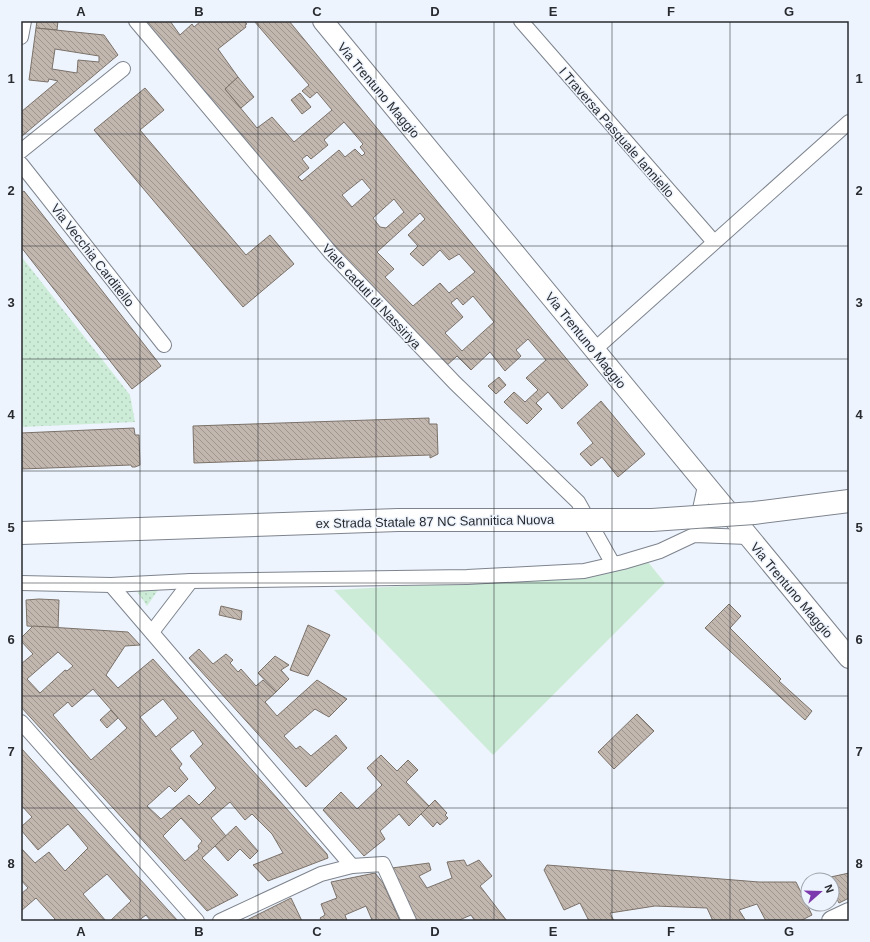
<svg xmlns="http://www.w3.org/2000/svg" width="870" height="942" font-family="Helvetica,sans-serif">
	<defs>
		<pattern id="grass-dots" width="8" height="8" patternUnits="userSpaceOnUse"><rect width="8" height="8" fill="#cdecd8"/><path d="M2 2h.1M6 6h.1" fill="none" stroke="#b0cbba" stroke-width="1.8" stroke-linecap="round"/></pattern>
		<pattern id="building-back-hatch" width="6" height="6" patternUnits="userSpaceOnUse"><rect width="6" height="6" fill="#c2b7af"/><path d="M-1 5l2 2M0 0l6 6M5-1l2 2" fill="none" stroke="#9e958f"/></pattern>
	</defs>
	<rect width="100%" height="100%" fill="#eef4fd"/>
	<g fill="url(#grass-dots)">
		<polygon points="21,256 130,395 135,422 21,427"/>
		<polygon points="163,583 147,606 132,584"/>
	</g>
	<polygon fill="#cdecd8" points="648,562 665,583 493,755 334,590 590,575"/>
	<g fill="url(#building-back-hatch)" stroke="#7a7169" fill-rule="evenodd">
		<polygon points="37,21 58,21 57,30 36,28"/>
		<path d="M145,21H170L180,35L192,24L194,27L201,21H244L247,24L245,25L246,27L218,49L238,77L225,89L257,128L272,117L294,142L332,110L317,92L310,98L302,91L309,85L254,21H289L588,385L562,409L548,392L536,403L542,409L527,424L504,402L514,392L525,402L538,390L526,378L546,360L528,339L516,350L521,356L505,371L490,352L471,370L457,356L445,367L312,223ZM344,122L363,144L360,147L365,153L362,156L355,149L345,157L339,150L302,181L298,177L309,168L302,159L307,155L311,159L328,145L324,140ZM362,179L371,190L352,207L342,195ZM394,199L404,212L386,228L380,227L373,218ZM420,213L425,219L408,235L418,246L410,254L423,266L440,250L449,260L459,254L475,272L449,293L440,283L413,306L385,277L394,269L377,252ZM473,296L494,322L462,351L445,333L463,317L451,303L457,298L463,305Z"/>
		<path d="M36,28L104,35L118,55L21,137V112L58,81L49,79L48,82L29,80ZM55,49L99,56V62L78,60L77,73L52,69Z"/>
		<polygon points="238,77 254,97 241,108 225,89"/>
		<polygon points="145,88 164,110 140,130 246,255 270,235 294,264 243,307 94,130"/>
		<polygon points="300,93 311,107 302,114 291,100"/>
		<polygon points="24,191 161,366 132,389 21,247 21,193"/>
		<polygon points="499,377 506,385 496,394 488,386"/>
		<polygon points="601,401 645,454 618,477 602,457 591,466 580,454 593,443 577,423"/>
		<polygon points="429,418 429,424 437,424 438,454 430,458 430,455 194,463 193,426"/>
		<polygon points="134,428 135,435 139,435 140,465 135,467 132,467 131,465 21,469 21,433"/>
		<polygon points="39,599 59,600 58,628 27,626 26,600"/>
		<polygon points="729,604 741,616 730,628 781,679 779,681 812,711 805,720 705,628"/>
		<polygon points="221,606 242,611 241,620 219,615"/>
		<polygon points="308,625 330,635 308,676 290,670"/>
		<path d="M33,626L128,632L140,645L125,646L106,675L118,688L153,659L327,854L328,858L268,881L253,865L283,853L272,834L252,814L245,820L230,802L211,818L226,836L202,858L238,895L207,911L21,707V664L33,654L21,641V638ZM58,652L73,666L67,671L65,670L40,693L27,679ZM93,689L127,728L91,760L53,715L68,702L72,707ZM163,699L178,718L156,737L140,717ZM193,730L203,744L190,756L216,788L199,805L189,795L161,819L147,806L169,786L175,792L188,779L179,768L182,764L170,749ZM181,818L202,841L198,846L199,849L185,861L163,836Z"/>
		<polygon points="199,649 213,664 226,654 233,660 230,663 238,672 241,669 256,686 263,680 276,692 265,702 277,716 317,680 347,699 329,717 315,709 284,736 296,749 300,746 311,756 336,735 347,748 306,787 189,658"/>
		<polygon points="275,656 289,665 281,670 289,679 276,692 258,673"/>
		<polygon points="111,710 118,718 107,728 100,720"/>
		<polygon points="637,714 654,731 614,769 598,752"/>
		<polygon points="21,748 178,921 151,921 146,915 138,921 110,921 131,901 107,874 83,894 106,921 53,921 55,919 36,898 21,911 21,894 28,888 21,880 21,848 35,863 49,852 65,871 88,848 68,824 38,850 21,830 21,827 32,817 21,805"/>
		<polygon points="381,755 397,771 408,760 418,770 406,782 429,806 409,826 399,814 380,831 385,839 364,856 323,810 341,792 357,809 382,785 367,768"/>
		<polygon points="435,800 447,813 445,815 448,818 440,825 437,822 433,827 421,814"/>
		<polygon points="236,826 258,851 250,859 240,849 228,861 215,846"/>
		<polygon points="464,860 467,866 479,860 492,876 480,886 507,921 475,921 471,915 457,921 417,921 392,868 429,863 431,870 419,876 427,888 452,878 447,862"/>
		<polygon points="547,865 759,882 796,882 812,915 800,921 766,921 757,904 739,910 746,921 713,921 707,908 655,906 610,913 614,921 589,921 580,903 564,910 544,870"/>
		<polygon points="375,873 383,883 400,921 371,921 372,920 366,906 345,915 347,921 322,921 320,918 325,915 321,904 337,898 331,882"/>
		<polygon points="849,873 849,898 839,903 832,890 832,880 827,880 826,878"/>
		<polygon points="291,898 302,921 245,921"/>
	</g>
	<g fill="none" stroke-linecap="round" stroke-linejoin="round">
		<defs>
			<g id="street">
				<polyline points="136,21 331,253 455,383 578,502 613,564"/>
				<polyline points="521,21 714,242"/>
				<polyline points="21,37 24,21"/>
				<polyline points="21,151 123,69"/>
				<polyline points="21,164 164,345"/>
				<polyline points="594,350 849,122"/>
				<polyline points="697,523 705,486"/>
				<polyline points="21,583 111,585 191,581 467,577 584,571 623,562 660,551 694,535 748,537"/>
				<polyline points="111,585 352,866"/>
				<polyline points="152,632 191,581"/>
				<polyline points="21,722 197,921"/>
				<polyline points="220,921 321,874 352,866 383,864 409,921"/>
			</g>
			<g id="secondary">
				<polyline points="323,21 849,658"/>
				<polyline points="832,921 849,913"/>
			</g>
		</defs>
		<use href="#street" stroke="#7e848e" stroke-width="16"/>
		<use href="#secondary" stroke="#7e848e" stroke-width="22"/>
		<use href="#street" stroke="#fff" stroke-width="14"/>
		<use href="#secondary" stroke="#fff" stroke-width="20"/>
		<defs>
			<polyline id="highway-bridge" points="21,533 398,520 652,520 754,513 849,501"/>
		</defs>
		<use href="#highway-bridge" stroke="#7e848e" stroke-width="24" stroke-linecap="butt"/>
		<use href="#highway-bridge" stroke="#fff" stroke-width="22"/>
	</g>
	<path fill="none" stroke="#282b2f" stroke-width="1" stroke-opacity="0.55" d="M140,21V921M258,21V921M376,21V921M494,21V921M612,21V921M730,21V921M21,134H849M21,246H849M21,359H849M21,471H849M21,583H849M21,696H849M21,808H849"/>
	<g text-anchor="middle" stroke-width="3" stroke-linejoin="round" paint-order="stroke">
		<g font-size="13" fill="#282b2f" stroke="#eef4fd">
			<text transform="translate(379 90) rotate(50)" y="5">Via Trentuno Maggio</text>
			<text transform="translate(617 132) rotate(49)" y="5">I Traversa Pasquale Ianniello</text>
			<text transform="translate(93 255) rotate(52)" y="5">Via Vecchia Carditello</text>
			<text transform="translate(372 296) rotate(47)" y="5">Viale caduti di Nassiriya</text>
			<text transform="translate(586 340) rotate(51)" y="5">Via Trentuno Maggio</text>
			<text transform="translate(435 521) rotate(-1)" y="5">ex Strada Statale 87 NC Sannitica Nuova</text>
			<text transform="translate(792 590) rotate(50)" y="5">Via Trentuno Maggio</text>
		</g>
	</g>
	<rect width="870" height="942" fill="none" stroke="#eef4fd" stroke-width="44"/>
	<g transform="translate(820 892) rotate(70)"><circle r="19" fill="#eef4fd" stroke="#9fa4ab"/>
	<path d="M0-3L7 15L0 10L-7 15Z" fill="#7c39ad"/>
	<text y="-6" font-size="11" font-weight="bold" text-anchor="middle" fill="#282b2f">N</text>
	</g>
	<rect x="22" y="22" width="826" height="898" fill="none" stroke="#282b2f" stroke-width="1.5"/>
	<g font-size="13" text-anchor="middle" font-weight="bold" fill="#282b2f">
		<text x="81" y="16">A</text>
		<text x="199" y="16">B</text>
		<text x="317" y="16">C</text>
		<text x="435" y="16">D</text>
		<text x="553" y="16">E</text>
		<text x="671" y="16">F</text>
		<text x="789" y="16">G</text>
		<text x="11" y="83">1</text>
		<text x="859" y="83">1</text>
		<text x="11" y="195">2</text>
		<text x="859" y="195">2</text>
		<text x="11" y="307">3</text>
		<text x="859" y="307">3</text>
		<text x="11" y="419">4</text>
		<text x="859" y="419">4</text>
		<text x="11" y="532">5</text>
		<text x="859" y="532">5</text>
		<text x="11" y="644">6</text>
		<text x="859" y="644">6</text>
		<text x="11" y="756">7</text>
		<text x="859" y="756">7</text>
		<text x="11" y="868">8</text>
		<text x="859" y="868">8</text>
		<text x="81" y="936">A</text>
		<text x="199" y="936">B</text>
		<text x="317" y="936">C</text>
		<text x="435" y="936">D</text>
		<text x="553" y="936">E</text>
		<text x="671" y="936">F</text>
		<text x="789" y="936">G</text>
	</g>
</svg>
